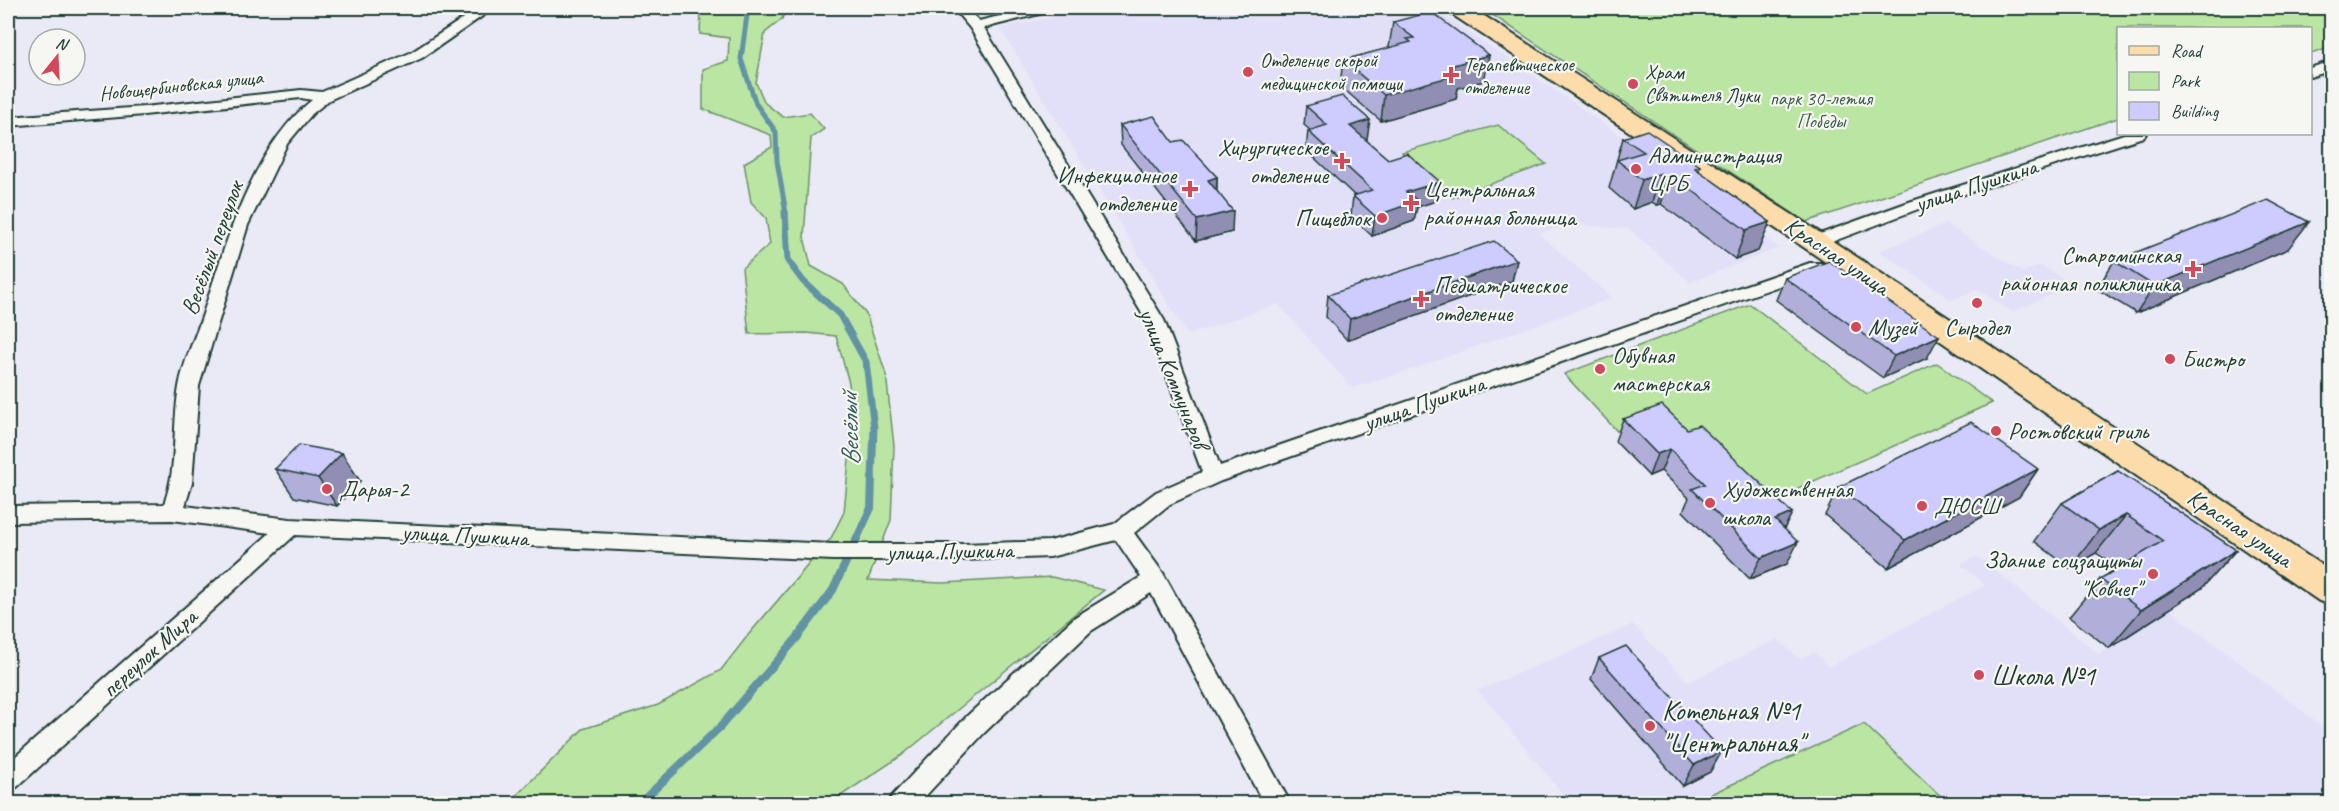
<svg xmlns="http://www.w3.org/2000/svg" width="2339" height="811" font-family="Caveat,sans-serif">
	<rect width="100%" height="100%" fill="#eae9f6"/>
	<filter id="ink" filterUnits="userSpaceOnUse"><feTurbulence type="fractalNoise" baseFrequency=".0167" numOctaves="2"/><feDisplacementMap in="SourceGraphic" scale="12" xChannelSelector="R" yChannelSelector="G"/><feConvolveMatrix kernelMatrix="1 2 1 2 8 2 1 2 1" color-interpolation-filters="sRGB"/></filter>
	<g filter="url(#ink)">
		<g fill="#e2e0f8">
			<polygon points="1096,8 1433,8 1583,109 1779,248 1690,282 1629,229 1571,224 1539,234 1612,298 1399,374 1352,388 1278,304 1188,335 1000,28"/>
			<polygon points="1946,224 2023,272 2040,265 2073,285 2012,312 1977,289 1952,300 1879,251"/>
			<polygon points="1977,556 2099,654 2169,609 2331,733 2331,803 1570,803 1478,690 1633,625 1688,682 1778,639 1799,659 1814,652 1829,667 1985,585 1961,564"/>
		</g>
		<g fill="#bae5a2" stroke="#6c916b" stroke-width="1.5">
			<polygon points="706,8 786,8 782,19 765,33 756,83 765,103 783,117 810,113 824,129 811,138 804,237 811,266 843,284 866,314 886,374 894,446 891,520 868,580 943,583 1052,577 1104,590 901,756 830,803 508,804 583,729 658,705 721,670 749,634 831,538 844,512 852,428 849,383 836,336 807,333 749,334 742,268 770,244 766,218 751,202 744,163 772,147 771,135 703,109 703,69 728,61 729,38 700,34 701,10"/>
			<polygon points="1482,8 2331,8 2332,47 2311,54 2310,28 2118,28 2118,118 1806,222"/>
			<polygon points="1498,125 1546,164 1452,198 1402,152"/>
			<polygon points="1750,304 1867,394 1937,363 1992,403 1759,505 1664,413 1617,431 1564,374"/>
			<polygon points="1864,724 1948,803 1691,803"/>
		</g>
		<g fill="none" stroke-linecap="round" stroke-linejoin="round">
			<polyline stroke="#6293a4" stroke-width="5" points="748,8 741,59 756,104 776,132 777,161 786,213"/>
			<polyline stroke="#6293a4" stroke-width="7" points="785,212 788,261 803,281 840,315 866,362 874,428 872,479"/>
			<polyline stroke="#6293a4" stroke-width="8" points="639,804 721,726 797,638 833,590 871,508 872,478"/>
			<defs>
				<g id="minor">
					<path d="M479,8H494L422,58L329,100L312,114L287,144L248,225L199,386L192,483L185,506L290,519L833,544H963L1050,541L1114,524L1156,492L1202,472L1146,320L970,28L953,8H966L979,21L1032,8H1053L1051,11L984,28L1164,320L1220,466L1810,263H1822L1825,267L1822,271L1221,481L1170,504L1134,533L1163,573L1291,804H1264L1151,593L1091,631L985,732L918,804H888L892,796L967,716L1075,617L1141,577L1116,540L1050,557L963,560H833L295,535L17,787L8,790V763L270,533L172,520L8,522V506L164,504C178,466 172,426 179,387C183,363 194,340 202,317C225,246 251,149 312,100L301,98L144,115L8,126V117L144,107L301,90L322,92L412,52Z"/>
					<polygon points="2332,61 2332,70 2310,77 2310,68"/>
					<polygon points="2124,134 2146,134 2143,137 1921,208 1821,246 1809,246 1807,242 1809,238 1909,202"/>
				</g>
				<polygon id="primary" points="1447,8 1472,8 1825,236 2332,572 2332,605 2319,601 1805,248 1450,13"/>
			</defs>
			<use href="#minor" stroke="#1f3d34" stroke-width="4"/>
			<use href="#primary" stroke="#1f3d34" stroke-width="4"/>
			<use href="#minor" fill="#f6f6f2" fill-rule="evenodd"/>
			<use href="#primary" fill="#fddcac" fill-rule="evenodd"/>
		</g>
		<g fill="#b1afda" stroke="#1f3d34" stroke-width="1.5">
			<polygon points="1393,22 1489,55 1484,81 1458,88 1456,99 1381,121 1340,86 1343,60 1390,48 1389,47"/>
			<polygon points="1306,106 1367,139 1366,140 1388,159 1440,182 1436,201 1417,207 1414,221 1372,236 1351,216 1353,196 1355,196 1306,150 1308,131 1310,130 1304,125"/>
			<polygon points="1120,125 1173,142 1217,177 1217,191 1232,232 1196,241 1121,145"/>
			<polygon points="1623,138 1700,166 1699,171 1770,222 1758,251 1735,259 1661,204 1657,205 1652,202 1633,209 1609,188"/>
			<polygon points="2288,249 2136,313 2097,289 2114,261"/>
			<polygon points="1517,260 1512,281 1347,340 1326,317 1328,295"/>
			<polygon points="1785,278 1927,358 1883,378 1776,300"/>
			<polygon points="1623,419 1687,429 1792,513 1784,529 1787,564 1750,579 1683,511 1689,498 1661,471 1649,476 1615,441"/>
			<polygon points="275,469 360,481 337,506 294,497"/>
			<polygon points="2038,469 2019,497 1888,568 1825,515 1839,487"/>
			<polygon points="2118,471 2236,550 2202,588 2109,648 2069,617 2100,579 2118,568 2096,553 2070,568 2034,541 2062,503"/>
			<polygon points="1599,658 1722,751 1710,772 1683,786 1591,679"/>
		</g>
		<g fill="#908eb2" stroke="#1f3d34" stroke-width="1.5">
			<polygon points="1489,55 1484,81 1458,88 1456,99 1381,121 1384,95 1450,66"/>
			<polygon points="1370,120 1367,139 1348,145 1350,126"/>
			<polygon points="1661,173 1652,202 1633,209 1642,180"/>
			<polygon points="1671,175 1661,204 1657,205 1666,177"/>
			<polygon points="1217,177 1216,198 1208,180"/>
			<polygon points="1440,182 1436,201 1417,207 1414,221 1372,236 1375,216 1406,192"/>
			<polygon points="1233,211 1232,232 1196,241 1197,220"/>
			<polygon points="1770,222 1758,251 1735,259 1746,230"/>
			<polygon points="2309,222 2288,249 2136,313 2154,286"/>
			<polygon points="1517,260 1512,281 1347,340 1350,319"/>
			<polygon points="1939,336 1927,358 1883,378 1894,356"/>
			<polygon points="1670,449 1661,471 1649,476 1657,454"/>
			<polygon points="342,453 360,481 337,506 318,478"/>
			<polygon points="2038,469 2019,497 1888,568 1905,540"/>
			<polygon points="1792,513 1781,535 1775,520"/>
			<polygon points="2126,515 2096,553 2070,568 2099,530"/>
			<polygon points="1798,542 1787,564 1750,579 1761,558"/>
			<polygon points="2236,550 2202,588 2109,648 2141,610"/>
			<polygon points="1722,751 1710,772 1683,786 1694,765"/>
		</g>
		<g fill="#cecbfe" stroke="#1f3d34" stroke-width="1.5">
			<polygon points="1431,12 1489,55 1450,66 1460,74 1384,95 1343,60 1411,42 1407,39 1414,38 1393,22"/>
			<polygon points="1342,96 1370,120 1350,126 1388,159 1407,153 1440,182 1406,192 1418,201 1375,216 1353,196 1372,190 1308,131 1327,125 1306,106"/>
			<polygon points="1154,116 1173,142 1183,140 1217,177 1208,180 1233,211 1197,220 1120,125"/>
			<polygon points="1647,130 1700,166 1695,168 1770,222 1746,230 1671,175 1666,177 1661,173 1642,180 1617,160 1644,152 1623,138"/>
			<polygon points="2268,200 2309,222 2154,286 2114,261"/>
			<polygon points="1494,241 1517,260 1350,319 1328,295"/>
			<polygon points="1829,261 1939,336 1894,356 1785,278"/>
			<polygon points="1662,405 1687,429 1699,425 1792,513 1775,520 1798,542 1761,558 1692,489 1705,484 1670,449 1657,454 1623,419"/>
			<polygon points="1971,422 2038,469 1905,540 1839,487"/>
			<polygon points="299,445 342,453 318,478 275,469"/>
			<polygon points="2118,471 2236,550 2141,610 2100,579 2163,541 2126,515 2099,530 2062,503"/>
			<polygon points="1626,646 1722,751 1694,765 1599,658"/>
		</g>
	</g>
	<g fill="#d1495b" stroke="#f6f6f2" stroke-width="2">
		<circle cx="1248" cy="72" r="6"/>
		<path d="M1448 66h6v6h6v6h-6v6h-6v-6h-6v-6h6z"/>
		<circle cx="1633" cy="84" r="6"/>
		<path d="M1339 152h6v6h6v6h-6v6h-6v-6h-6v-6h6z"/>
		<circle cx="1636" cy="169" r="6"/>
		<path d="M1187 180h6v6h6v6h-6v6h-6v-6h-6v-6h6z"/>
		<path d="M1408 194h6v6h6v6h-6v6h-6v-6h-6v-6h6z"/>
		<circle cx="1382" cy="218" r="6"/>
		<path d="M2190 260h6v6h6v6h-6v6h-6v-6h-6v-6h6z"/>
		<path d="M1418 290h6v6h6v6h-6v6h-6v-6h-6v-6h6z"/>
		<circle cx="1977" cy="303" r="6"/>
		<circle cx="1856" cy="327" r="6"/>
		<circle cx="2170" cy="359" r="6"/>
		<circle cx="1600" cy="369" r="6"/>
		<circle cx="1996" cy="431" r="6"/>
		<circle cx="327" cy="489" r="6"/>
		<circle cx="1710" cy="503" r="6"/>
		<circle cx="1922" cy="506" r="6"/>
		<circle cx="2153" cy="574" r="6"/>
		<circle cx="1979" cy="675" r="6"/>
		<circle cx="1650" cy="726" r="6"/>
	</g>
	<g text-anchor="middle" stroke-width="4.5" stroke-linejoin="round" paint-order="stroke">
		<g font-size="20" fill="#1f3d34" stroke="#f6f6f2" text-anchor="start">
			<text x="1260" y="67">Отделение скорой<tspan x="1260" dy="23">медицинской помощи</tspan></text>
			<text x="1464" y="71">Терапевтическое<tspan x="1464" dy="23">отделение</tspan></text>
			<text x="1645" y="79">Храм<tspan x="1645" dy="23">Святителя Луки</tspan></text>
		</g>
		<g font-size="20" fill="#1f3d34" stroke="#f6f6f2">
			<text transform="translate(181 85) rotate(-6)" y="7">Новощербиновская улица</text>
		</g>
		<g font-size="20" fill="#3e5f4a" stroke="#f6f6f2">
			<text x="1821" y="105">парк 30-летия<tspan x="1821" dy="23">Победы</tspan></text>
		</g>
		<g font-size="24" fill="#1f3d34" stroke="#f6f6f2" text-anchor="start">
			<text x="1328" y="155" text-anchor="end">Хирургическое<tspan x="1328" dy="28">отделение</tspan></text>
			<text x="1648" y="163">Администрация<tspan x="1648" dy="28">ЦРБ</tspan></text>
			<text x="1176" y="183" text-anchor="end">Инфекционное<tspan x="1176" dy="28">отделение</tspan></text>
			<text x="1424" y="197">Центральная<tspan x="1424" dy="28">районная больница</tspan></text>
			<text x="1370" y="226" text-anchor="end">Пищеблок</text>
			<text x="2180" y="263" text-anchor="end">Староминская<tspan x="2180" dy="28">районная поликлиника</tspan></text>
			<text x="1434" y="293">Педиатрическое<tspan x="1434" dy="28">отделение</tspan></text>
			<text x="1868" y="335">Музей</text>
			<text x="1977" y="335" text-anchor="middle">Сыродел</text>
			<text x="1612" y="363">Обувная<tspan x="1612" dy="28">мастерская</tspan></text>
			<text x="2182" y="367">Бистро</text>
			<text x="2008" y="439">Ростовский гриль</text>
			<text x="339" y="497">Дарья-2</text>
			<text x="1722" y="497">Художественная<tspan x="1722" dy="28">школа</tspan></text>
			<text x="1934" y="514">ДЮСШ</text>
			<text x="2141" y="568" text-anchor="end">Здание соцзащиты<tspan x="2141" dy="28">"Ковчег"</tspan></text>
		</g>
		<g font-size="24" fill="#1f3d34" stroke="#f6f6f2">
			<text transform="translate(1976 185) rotate(-18)" y="8">улица Пушкина</text>
			<text transform="translate(212 248) rotate(-70)" y="8">Весёлый переулок</text>
			<text transform="translate(1837 256) rotate(34)" y="8">Красная улица</text>
			<text transform="translate(1174 378) rotate(68)" y="8">улица Коммунаров</text>
			<text transform="translate(1424 403) rotate(-19)" y="8">улица Пушкина</text>
			<text transform="translate(2240 528) rotate(34)" y="8">Красная улица</text>
			<text transform="translate(465 535) rotate(3)" y="8">улица Пушкина</text>
			<text transform="translate(950 551) rotate(-1)" y="8">улица Пушкина</text>
			<text transform="translate(149 653) rotate(-42)" y="8">переулок Мира</text>
		</g>
		<g font-size="26" font-style="italic" fill="#355a59" stroke="#f6f6f2">
			<text transform="translate(849 429) rotate(-92)" y="9">Весёлый</text>
		</g>
		<g font-size="28" fill="#1f3d34" stroke="#f6f6f2" text-anchor="start">
			<text x="1991" y="685">Школа №1</text>
			<text x="1662" y="720">Котельная №1<tspan x="1662" dy="32">"Центральная"</tspan></text>
		</g>
	</g>
	<rect width="2339" height="811" fill="none" stroke="#f6f6f2" stroke-width="30"/>
	<rect x="15" y="15" width="2309" height="781" fill="none" stroke="#1f3d34" stroke-width="2" filter="url(#ink)"/>
	<rect x="2117" y="27" width="195" height="108" fill="#f6f6f2" stroke="#a0aca6" stroke-width="1.5"/>
	<rect x="2129" y="46" width="30" height="9" fill="#fddcac" stroke="#a0aca6" stroke-width="1.5"/>
	<text x="2171" y="57" font-size="18" fill="#1f3d34">Road</text>
	<rect x="2129" y="72" width="30" height="18" fill="#bae5a2" stroke="#a0aca6" stroke-width="1.5"/>
	<text x="2171" y="87" font-size="18" fill="#1f3d34">Park</text>
	<rect x="2129" y="102" width="30" height="18" fill="#cecbfe" stroke="#a0aca6" stroke-width="1.5"/>
	<text x="2171" y="117" font-size="18" fill="#1f3d34">Building</text>
	<g transform="translate(57 57) rotate(18)"><circle r="28" fill="#f6f6f2" stroke="#a0aca6" stroke-width="1.5"/>
	<path d="M0-4.5L10 22L0 15L-10 22Z" fill="#d1495b"/>
	<text y="-9" font-size="16" font-weight="bold" text-anchor="middle" fill="#1f3d34">N</text>
	</g>
</svg>
